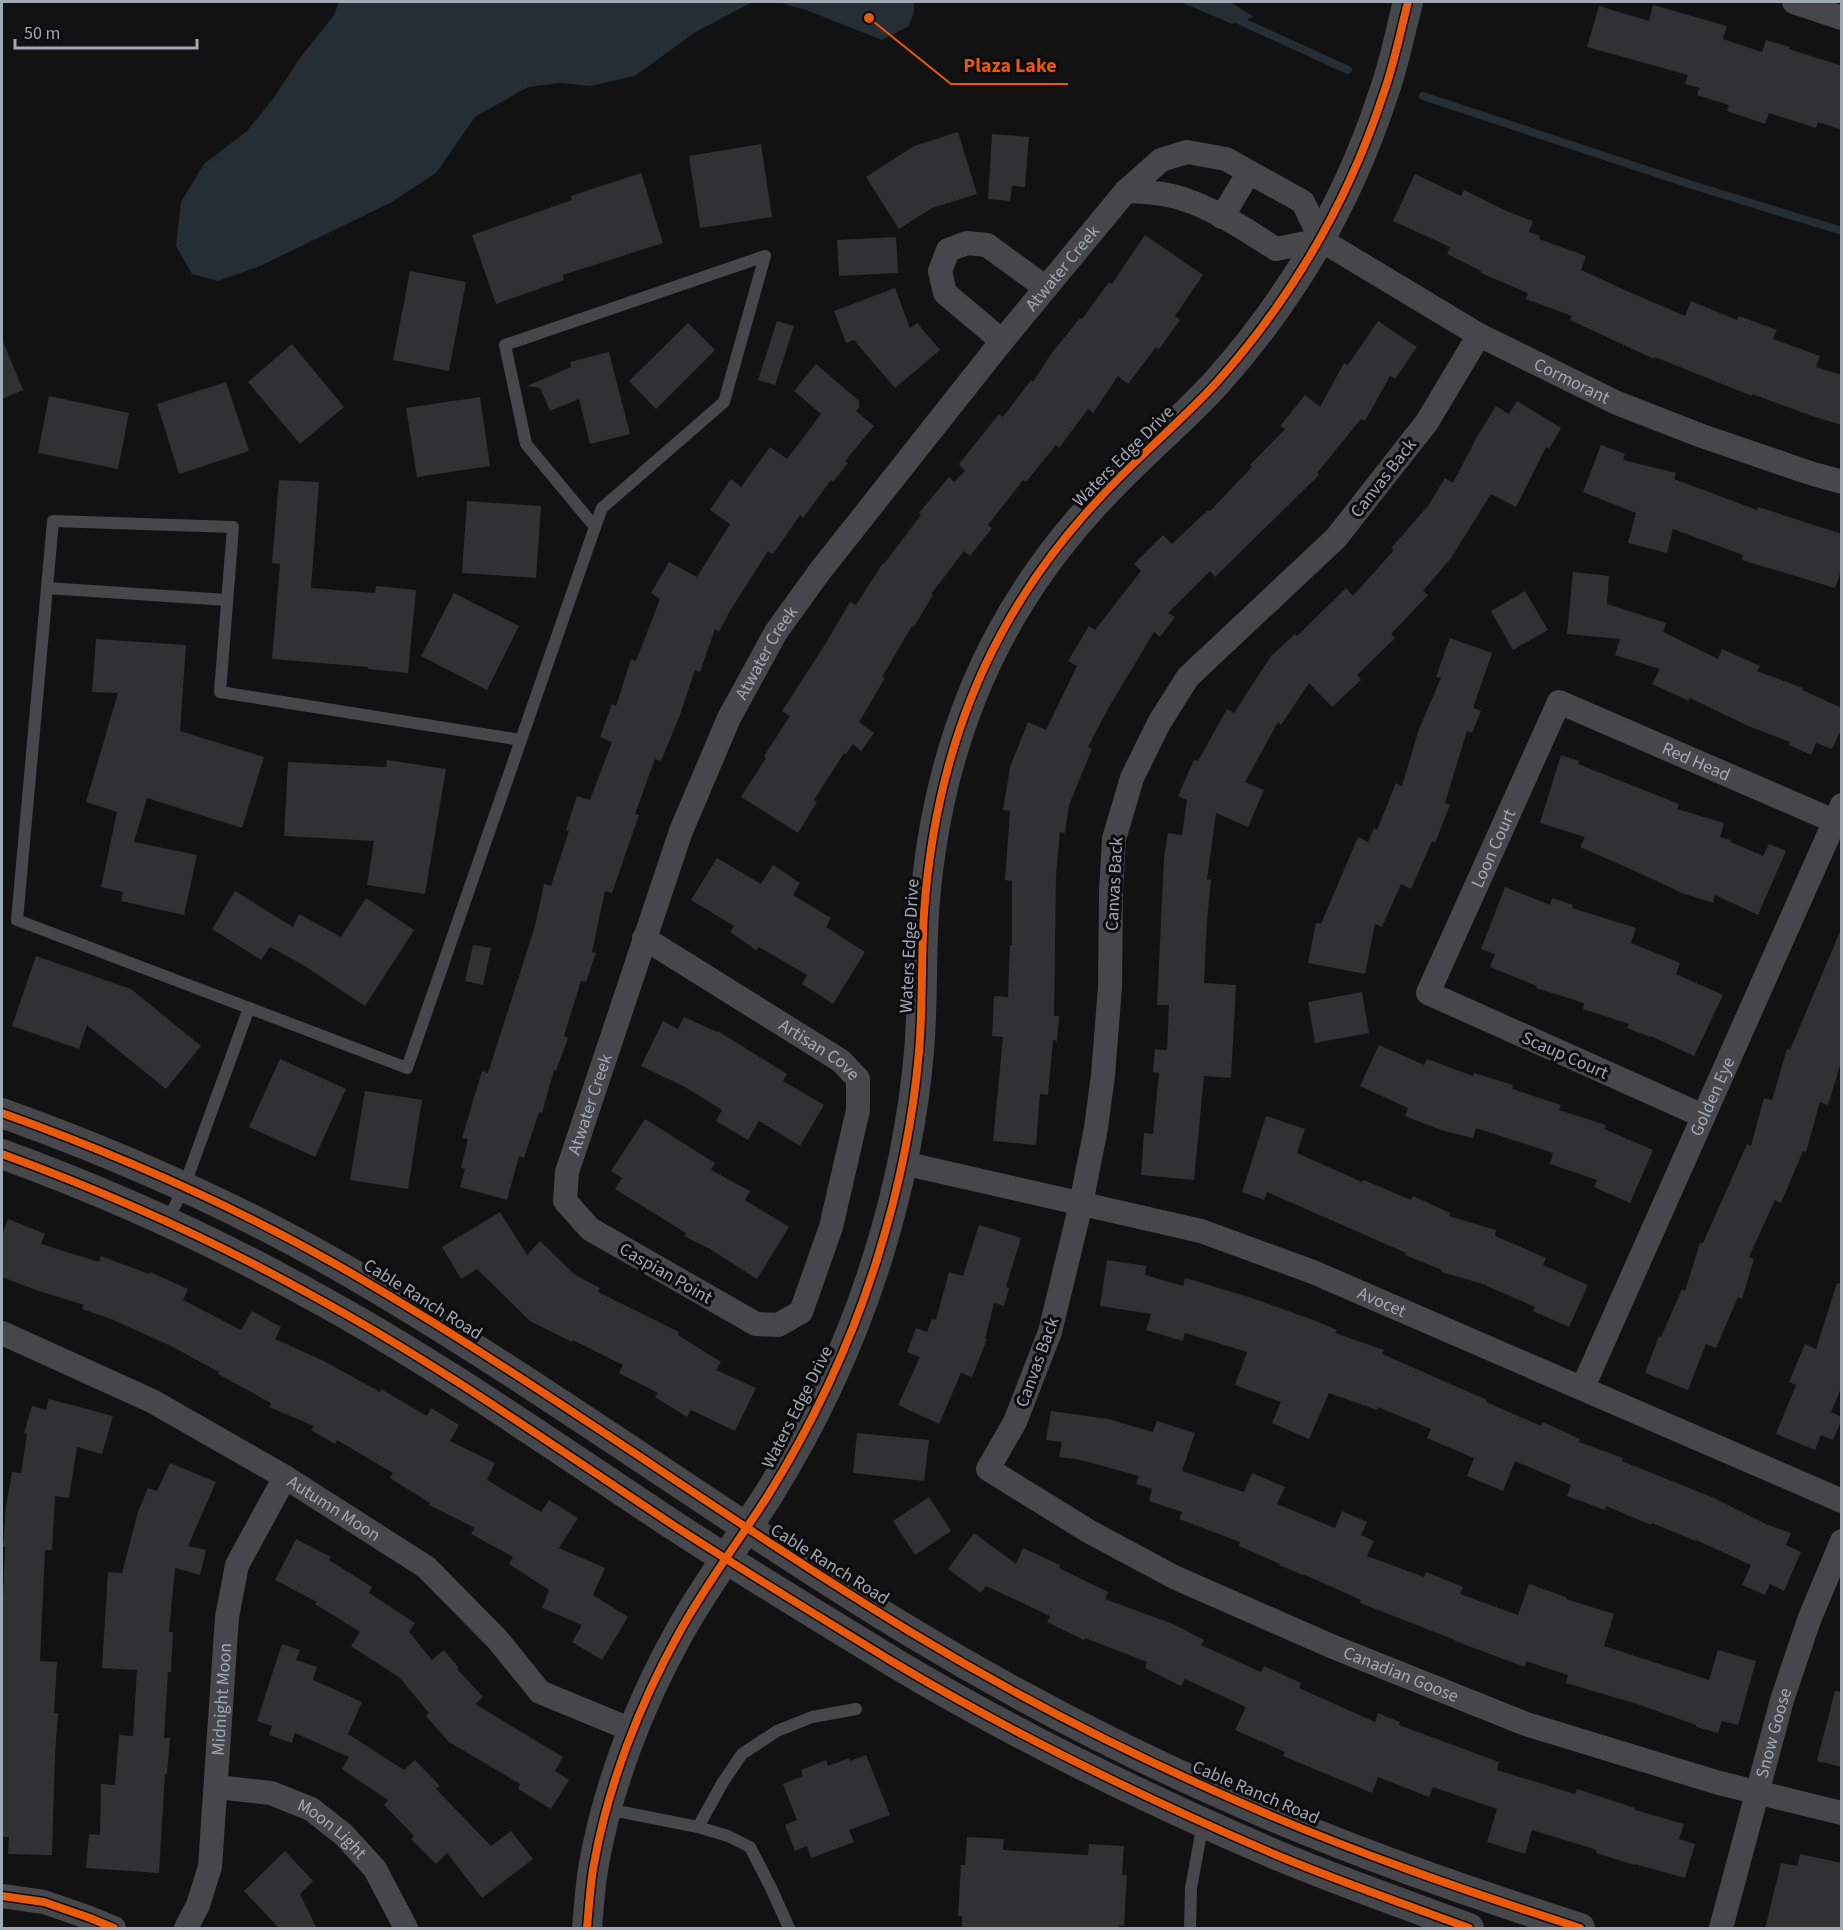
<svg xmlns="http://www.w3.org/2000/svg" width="1843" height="1930" font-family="'Source Sans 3',sans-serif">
	<rect width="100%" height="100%" fill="#121212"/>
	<g fill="#252e34">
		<polygon points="339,2 752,2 694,33 635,76 590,86 560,83 528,87 475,117 436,173 390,203 260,266 218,281 192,274 176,246 181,202 204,164 247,131 273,99 300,58 334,15"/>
		<polygon points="778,2 914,2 914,11 909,26 882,40 806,10"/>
		<polygon points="1181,2 1230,2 1254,17 1232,24"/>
	</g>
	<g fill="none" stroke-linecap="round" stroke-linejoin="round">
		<g stroke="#252e34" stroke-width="8">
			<polyline points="1232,17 1348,70"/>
			<polyline points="1423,96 1689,184 1842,231"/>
		</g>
	</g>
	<g fill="#313133">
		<polygon points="1653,5 1727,26 1723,39 1762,52 1766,40 1790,47 1789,49 1842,66 1842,130 1818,122 1816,128 1769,113 1765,124 1727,111 1729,105 1697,95 1700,88 1685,84 1688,75 1587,47 1599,6 1649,21"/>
		<polygon points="958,132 977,194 932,208 899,229 866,177 914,146"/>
		<polygon points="992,134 1029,137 1025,187 1012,186 1010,201 988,199"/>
		<polygon points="761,144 772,217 700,228 689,156"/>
		<polygon points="641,173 663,243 563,275 564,280 496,304 472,235 572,200 571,196"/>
		<polygon points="1415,174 1461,196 1464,190 1506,211 1533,221 1529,232 1540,236 1539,239 1586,256 1581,270 1627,291 1685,316 1691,301 1737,320 1739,316 1777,330 1773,339 1820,356 1816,367 1842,375 1842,425 1812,416 1752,394 1752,396 1655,357 1654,359 1570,320 1572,316 1526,299 1528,293 1481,273 1481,271 1447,254 1450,247 1393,221"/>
		<polygon points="1145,235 1203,275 1175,316 1180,320 1159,349 1156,347 1128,384 1118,376 1093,413 1088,409 1059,448 1056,445 1026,482 1023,480 988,525 992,528 970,556 964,551 931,594 933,595 914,627 912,626 882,677 885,678 859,722 874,733 861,751 853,744 846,754 844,753 814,800 817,802 798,833 741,797 766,758 764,756 790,716 782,711 826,643 850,602 856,605 883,563 884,564 921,515 919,513 949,477 954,482 965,471 959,464 999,414 1003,417 1031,380 1033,382 1051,354 1080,318 1082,319 1109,282 1112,284"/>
		<polygon points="896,237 898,273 839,276 837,240"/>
		<polygon points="410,271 466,282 449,371 393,360"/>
		<polygon points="895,288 910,328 917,323 940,350 895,388 854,340 846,343 834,311"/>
		<polygon points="777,321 794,326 775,385 758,380"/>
		<polygon points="1378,321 1417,347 1395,379 1390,376 1365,421 1361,419 1317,473 1319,475 1215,577 1210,571 1168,613 1175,617 1160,637 1154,632 1109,707 1088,747 1092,749 1069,805 1065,833 1060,832 1056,875 1054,1016 1059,1016 1057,1041 1053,1040 1048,1095 1040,1094 1036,1145 993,1141 1003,1037 992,1036 994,996 1008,997 1010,945 1012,945 1012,881 1005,880 1010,811 1003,810 1010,767 1028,722 1046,730 1077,666 1068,661 1089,626 1095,630 1141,571 1134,564 1163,535 1172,544 1208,510 1210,511 1252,467 1250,465 1285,429 1280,426 1305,395 1320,407 1344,363 1348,365"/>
		<polygon points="688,323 715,350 656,409 629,381"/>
		<polygon points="2,339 23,390 2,399"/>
		<polygon points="292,344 344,407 300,444 248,382"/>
		<polygon points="609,352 630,434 590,444 579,399 550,411 540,388 527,386 571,367 570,362"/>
		<polygon points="816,364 859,401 859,408 856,411 874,426 845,461 848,463 833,482 831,480 803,518 800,515 773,554 768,551 730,611 719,632 715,629 700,672 695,670 680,715 661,761 655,759 635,814 639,815 612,893 605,891 592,952 596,953 586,982 581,981 564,1036 568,1038 556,1071 554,1070 542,1113 539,1112 524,1158 519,1156 507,1200 460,1187 465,1169 461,1168 468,1139 462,1138 482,1071 488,1073 535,926 544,884 551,886 569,831 566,830 577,796 590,800 612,742 600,737 612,704 616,706 631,659 636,661 660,599 651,593 669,562 697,577 730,524 710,510 731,479 741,487 770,447 787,459 821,414 794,391"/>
		<polygon points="226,382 249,451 179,474 157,404"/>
		<polygon points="49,396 129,413 118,469 38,453"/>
		<polygon points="480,397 490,466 417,477 406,408"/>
		<polygon points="1517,401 1561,428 1549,449 1546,447 1516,507 1491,494 1451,558 1423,591 1428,595 1391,634 1395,638 1357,675 1361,680 1332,707 1309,683 1281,725 1278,722 1245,782 1264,790 1248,827 1216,813 1207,879 1211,880 1207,920 1204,983 1236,985 1231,1078 1204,1076 1194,1180 1141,1175 1144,1133 1153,1134 1159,1073 1153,1072 1155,1049 1167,1050 1169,1005 1157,1005 1164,858 1168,833 1182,835 1187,800 1178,796 1194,760 1198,761 1227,709 1234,713 1271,656 1295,634 1297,636 1346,588 1353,596 1394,550 1391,548 1428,506 1445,478 1453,483 1478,435 1496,406 1509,414"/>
		<polygon points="1601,445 1625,454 1623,460 1676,473 1674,479 1757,510 1758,507 1842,534 1842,568 1835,588 1742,560 1743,555 1673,529 1667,553 1628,543 1636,513 1583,492"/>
		<polygon points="279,480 319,482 311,588 375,593 376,586 416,590 408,673 368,669 368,667 272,659 280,564 272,563"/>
		<polygon points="467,501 541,506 536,578 462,573"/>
		<polygon points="1573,572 1609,576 1607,604 1666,623 1663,632 1718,659 1722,649 1760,666 1757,671 1803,688 1802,690 1842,708 1842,728 1832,749 1816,743 1811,755 1789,745 1790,742 1746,725 1690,698 1689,701 1652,684 1660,669 1615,655 1620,639 1567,634"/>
		<polygon points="1525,591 1548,630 1513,650 1491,611"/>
		<polygon points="454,593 519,626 487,690 421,656"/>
		<polygon points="1450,638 1492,653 1473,708 1481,711 1472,733 1467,731 1445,803 1450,805 1435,843 1432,841 1411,889 1401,884 1382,927 1375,924 1365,974 1308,963 1316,923 1321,924 1358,837 1368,842 1374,828 1377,830 1396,783 1402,786 1419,729 1441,678 1436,677"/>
		<polygon points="96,639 186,645 180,731 264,757 242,828 147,798 134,842 197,855 184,915 121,901 123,892 101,887 117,812 86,802 118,693 92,692"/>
		<polygon points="1561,755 1579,761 1578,764 1679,804 1677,809 1724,823 1720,837 1731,840 1731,842 1763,856 1769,844 1786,851 1758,915 1715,895 1713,903 1676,891 1676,890 1626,867 1580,847 1585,837 1540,823"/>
		<polygon points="387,760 446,769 425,894 367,885 374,841 284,836 288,762 386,767"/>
		<polygon points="717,858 761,884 773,865 800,883 793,895 831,918 826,927 865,952 833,1004 802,984 807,975 759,947 756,950 730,932 734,926 691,900"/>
		<polygon points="1505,887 1550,905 1552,898 1573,905 1572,908 1636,928 1631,943 1680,963 1676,974 1723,995 1694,1056 1651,1036 1650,1037 1627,1028 1629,1024 1583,1009 1584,1003 1536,988 1537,986 1490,967 1495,954 1481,949"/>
		<polygon points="235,891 293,927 299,914 341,937 366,898 414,930 365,1006 303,965 270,947 261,960 212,929"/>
		<polygon points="1842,927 1842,1059 1828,1105 1820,1102 1806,1152 1803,1151 1781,1203 1775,1200 1749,1257 1754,1259 1742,1299 1738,1297 1716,1348 1706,1344 1688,1390 1645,1373 1659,1336 1661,1337 1682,1289 1685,1291 1700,1243 1703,1243 1747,1144 1751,1146 1764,1098 1772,1100 1787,1049 1790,1050"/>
		<polygon points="473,945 491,948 483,985 465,981"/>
		<polygon points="36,956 131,989 201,1046 166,1089 87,1025 79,1049 12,1026"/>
		<polygon points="1362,992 1369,1033 1315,1043 1308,1002"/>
		<polygon points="684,1017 717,1032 718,1031 787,1074 783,1081 824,1105 800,1146 759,1121 748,1140 716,1121 722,1110 685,1087 641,1066 663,1021 678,1029"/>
		<polygon points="1379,1045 1424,1065 1427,1059 1473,1076 1474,1073 1513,1085 1512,1089 1561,1105 1559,1110 1606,1125 1604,1129 1653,1150 1630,1203 1594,1187 1597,1180 1550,1164 1553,1153 1476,1128 1473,1138 1441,1130 1405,1116 1408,1108 1360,1086"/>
		<polygon points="280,1059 346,1089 315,1157 249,1127"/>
		<polygon points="365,1091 422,1100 408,1189 350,1180"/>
		<polygon points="1266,1116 1305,1129 1297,1153 1362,1182 1364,1180 1411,1200 1413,1196 1450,1213 1449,1216 1496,1230 1495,1236 1546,1258 1543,1265 1588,1285 1569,1327 1533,1311 1535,1307 1480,1283 1441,1272 1442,1270 1405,1255 1406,1253 1267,1192 1264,1200 1242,1192"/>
		<polygon points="645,1119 715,1163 711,1170 750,1191 745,1200 789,1227 757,1279 710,1249 684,1236 686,1233 615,1189 622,1178 611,1171"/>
		<polygon points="500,1212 527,1255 540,1241 574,1274 600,1288 598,1292 679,1332 678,1335 721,1362 716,1370 756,1388 735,1431 691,1410 687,1417 655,1397 658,1393 619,1373 623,1365 573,1340 572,1342 530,1321 477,1269 461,1279 442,1247"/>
		<polygon points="8,1219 45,1234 41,1244 99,1262 101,1256 149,1274 150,1272 188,1289 183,1300 241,1330 252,1311 281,1327 275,1339 324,1361 380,1392 381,1389 427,1416 431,1408 459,1425 450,1441 495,1463 487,1480 541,1512 549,1500 578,1518 559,1548 605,1568 593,1595 628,1617 602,1660 572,1642 582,1625 542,1608 549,1590 509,1564 513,1557 471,1534 475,1528 429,1505 430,1503 390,1478 393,1473 337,1440 335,1444 311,1430 314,1426 269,1407 271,1403 218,1374 219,1372 171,1346 111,1319 82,1309 84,1305 36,1290 2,1277 2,1235"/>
		<polygon points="979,1225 1021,1238 1006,1287 1009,1288 1004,1306 994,1303 985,1339 987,1339 972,1377 961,1373 939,1424 898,1405 920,1357 907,1352 916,1328 927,1332 932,1319 936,1320 949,1272 963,1276"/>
		<polygon points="1107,1260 1146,1266 1145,1275 1183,1286 1185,1278 1252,1298 1316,1321 1337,1330 1335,1333 1384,1350 1382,1354 1487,1400 1486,1402 1541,1426 1543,1422 1580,1439 1579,1442 1623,1458 1622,1461 1714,1498 1768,1525 1791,1533 1786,1545 1801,1552 1784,1591 1770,1584 1765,1595 1742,1585 1751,1565 1696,1540 1696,1541 1652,1523 1651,1525 1606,1506 1605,1510 1567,1496 1571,1485 1515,1461 1503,1491 1467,1476 1474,1458 1427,1438 1431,1429 1378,1407 1377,1410 1329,1393 1309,1439 1272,1423 1281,1402 1235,1385 1247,1352 1185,1333 1183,1341 1146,1330 1151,1314 1100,1306"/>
		<polygon points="1837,1283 1842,1284 1842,1386 1831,1412 1842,1417 1842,1419 1833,1440 1821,1435 1815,1450 1776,1434 1796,1385 1789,1382 1805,1344 1816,1349"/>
		<polygon points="49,1399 113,1416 102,1454 77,1447 69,1498 55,1496 52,1550 45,1550 40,1661 57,1662 54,1713 58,1713 55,1754 52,1855 8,1854 9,1837 2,1837 2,1622 5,1547 3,1547 6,1506 12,1472 21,1473 27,1434 24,1433 32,1406 46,1410"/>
		<polygon points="1051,1411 1108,1419 1153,1432 1157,1421 1195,1433 1182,1471 1244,1492 1252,1473 1285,1487 1277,1504 1335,1528 1342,1511 1367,1522 1361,1535 1374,1541 1367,1556 1424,1577 1426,1572 1463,1587 1460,1594 1518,1615 1529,1584 1566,1597 1566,1599 1614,1614 1604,1646 1709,1680 1718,1650 1756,1661 1738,1725 1722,1721 1718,1733 1696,1727 1696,1725 1637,1704 1566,1683 1568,1675 1526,1661 1525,1667 1455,1641 1455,1640 1360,1603 1361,1600 1303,1574 1303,1575 1279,1565 1280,1564 1239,1546 1240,1542 1179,1519 1182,1512 1149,1501 1152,1489 1136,1484 1139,1476 1081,1460 1059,1457 1062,1442 1046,1440"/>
		<polygon points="857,1433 929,1440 924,1481 853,1473"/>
		<polygon points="170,1463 216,1482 188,1546 206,1550 200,1575 175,1568 169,1632 173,1632 171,1672 168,1672 164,1738 170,1738 167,1774 165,1774 159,1873 86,1868 89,1834 100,1835 101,1784 115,1785 119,1735 133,1736 137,1670 102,1668 108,1572 122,1573 138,1512 148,1488 157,1491"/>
		<polygon points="929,1497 951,1531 915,1555 893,1521"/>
		<polygon points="974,1533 1016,1564 1023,1548 1060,1565 1059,1568 1108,1592 1105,1599 1173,1624 1204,1640 1201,1645 1261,1672 1264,1666 1301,1683 1299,1688 1375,1722 1378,1713 1400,1722 1399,1725 1499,1762 1497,1770 1575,1794 1577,1789 1635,1808 1635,1810 1684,1824 1679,1839 1695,1844 1685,1878 1635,1864 1635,1865 1596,1853 1597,1850 1532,1830 1525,1854 1487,1842 1497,1809 1433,1787 1429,1797 1378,1777 1372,1793 1283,1756 1285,1752 1235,1730 1246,1707 1185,1679 1181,1686 1145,1668 1147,1662 1085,1638 1084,1640 1047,1622 1050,1616 986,1586 981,1593 948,1569"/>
		<polygon points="296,1539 331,1557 329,1560 372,1587 369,1593 415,1623 409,1632 432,1660 444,1650 459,1668 457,1669 483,1697 475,1704 563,1757 555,1771 569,1780 551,1809 518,1789 520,1784 449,1742 426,1716 429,1713 400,1678 351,1646 360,1632 315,1604 317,1602 275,1580"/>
		<polygon points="282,1644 300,1650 296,1660 317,1667 313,1680 362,1702 348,1734 404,1770 415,1760 440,1786 436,1789 491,1846 511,1831 533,1859 482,1898 447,1853 436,1864 411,1839 414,1836 384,1805 388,1800 342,1769 349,1757 295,1733 292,1743 269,1735 272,1726 257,1721"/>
		<polygon points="1835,1691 1842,1692 1842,1767 1817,1761"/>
		<polygon points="866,1755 890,1815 849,1830 854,1842 811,1858 807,1846 795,1851 785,1825 797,1820 783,1784 803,1776 801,1770 826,1760 828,1766 849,1758 850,1761"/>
		<polygon points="967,1837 1004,1839 1003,1850 1088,1855 1089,1844 1124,1846 1122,1875 1127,1875 1124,1926 1119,1925 1119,1929 962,1929 962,1916 958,1916 961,1865 965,1865"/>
		<polygon points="285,1851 313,1881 300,1894 317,1929 280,1929 244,1891"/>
		<polygon points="1800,1854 1842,1863 1842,1929 1765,1929 1781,1863 1797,1866"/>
	</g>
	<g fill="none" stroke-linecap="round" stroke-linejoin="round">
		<g stroke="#46474b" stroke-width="12">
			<polyline points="595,527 526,444 505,345 765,256"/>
			<polyline points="47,588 227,600"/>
			<polyline points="521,740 220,692 233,527 53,521 17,920 407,1068 595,527 602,508 724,402 765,256"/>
			<polyline points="167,1222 184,1187 249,1008"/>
			<polyline points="607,1809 698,1827 728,1836 750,1847 771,1888 789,1928"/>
			<polyline points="698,1827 723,1782 742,1754 777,1731 812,1717 856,1709"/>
			<polyline points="1190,1928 1191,1888 1203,1823"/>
		</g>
		<g stroke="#46474b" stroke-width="24">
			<polyline points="1794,2 1842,18"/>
			<path d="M1126,191C1146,192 1168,193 1186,200C1218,211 1248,231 1276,249L1321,240"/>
			<polyline points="1222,217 1249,172"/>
			<path id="s1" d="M1321,240L1479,335L1617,403L1702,436L1810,473L1842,482"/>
			<path id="s2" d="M1479,335L1427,422L1336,538L1188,677L1159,723L1132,778L1114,839L1111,892L1110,987L1103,1075L1096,1128L1081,1204L1050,1332L1015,1422L988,1469L1090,1532L1174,1577L1331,1646L1526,1724L1719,1783L1842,1813"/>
			<polyline points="1002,341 945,293 940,271 948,250 967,243 987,245 1046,288"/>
			<path id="s3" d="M644,938L841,1061L858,1079V1110L831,1227L801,1312L778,1325L756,1324L590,1229L565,1201L567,1172L681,831L729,718L776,632L820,571L1002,341L1126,191L1161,160L1187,152L1226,159L1303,202L1321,240"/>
			<path id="s4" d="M1703,1116L1428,993L1559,702L1834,821"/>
			<path id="s5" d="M903,1163L1201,1231L1313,1272L1842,1501"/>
			<path id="s6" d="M2,1333L152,1401L285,1477L426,1567L497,1639L540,1692L632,1730"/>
			<path id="s7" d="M1583,1387L1842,805"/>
			<path id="s8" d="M217,1787L271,1793L311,1809L344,1835L375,1869L406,1928"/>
			<polyline points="2,1896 44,1902 90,1918 114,1928"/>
			<path id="s9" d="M186,1928L198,1905L210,1867L227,1617L237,1565L285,1477"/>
			<path id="s10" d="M1721,1928L1782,1700L1809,1620L1842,1541"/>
		</g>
		<g stroke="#46474b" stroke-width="30">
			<path d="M2,1113C119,1155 235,1206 344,1269C538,1381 718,1515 909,1631C1016,1696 1129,1754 1244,1804C1353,1852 1466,1891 1580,1928"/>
			<path d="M2,1154C109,1193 213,1240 313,1296C438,1364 555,1447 673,1525C745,1572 820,1617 893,1662C1015,1735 1144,1798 1274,1854C1338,1881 1404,1904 1469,1928"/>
			<path d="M587,1928C589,1907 590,1885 594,1864C608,1785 640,1703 679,1633C705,1586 738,1542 767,1497C814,1422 853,1338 879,1253C899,1188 913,1120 919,1052C923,1006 921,959 924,913C931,815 954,721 1001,634C1033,574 1076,520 1125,472C1155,442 1188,414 1217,382C1292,298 1348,202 1383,95C1394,65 1400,33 1408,2"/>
		</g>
		<defs>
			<g id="cycleway">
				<path d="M2,1113C119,1155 235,1206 344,1269C538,1381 718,1515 909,1631C1016,1696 1129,1754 1244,1804C1353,1852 1466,1891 1580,1928"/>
				<path d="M2,1154C109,1193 213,1240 313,1296C438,1364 555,1447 673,1525C745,1572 820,1617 893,1662C1015,1735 1144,1798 1274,1854C1338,1881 1404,1904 1469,1928"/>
				<polyline points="2,1896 44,1902 90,1918 114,1928"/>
				<path d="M587,1928C589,1907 590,1885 594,1864C608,1785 640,1703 679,1633C705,1586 738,1542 767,1497C814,1422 853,1338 879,1253C899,1188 913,1120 919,1052C923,1006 921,959 924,913C931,815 954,721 1001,634C1033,574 1076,520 1125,472C1155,442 1188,414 1217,382C1292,298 1348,202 1383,95C1394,65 1400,33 1408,2"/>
			</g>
		</defs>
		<use href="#cycleway" stroke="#0c0c0e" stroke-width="11"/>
		<use href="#cycleway" stroke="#e8590c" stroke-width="8"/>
	</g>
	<g text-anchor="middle" stroke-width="6" stroke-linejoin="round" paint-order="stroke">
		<g font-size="18" fill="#a1a9b4" stroke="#0c0c0e">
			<text dy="6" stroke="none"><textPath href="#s3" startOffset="1848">Atwater Creek</textPath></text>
			<text dy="6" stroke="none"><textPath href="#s1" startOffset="288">Cormorant</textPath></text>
			<text transform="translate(1123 456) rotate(-45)" y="6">Waters Edge Drive</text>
			<text transform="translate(1383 478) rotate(-52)" y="6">Canvas Back</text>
			<text dy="6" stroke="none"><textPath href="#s3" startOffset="1362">Atwater Creek</textPath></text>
			<text dy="6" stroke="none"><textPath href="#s4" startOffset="770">Red Head</textPath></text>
			<text dy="6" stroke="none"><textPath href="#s4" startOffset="460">Loon Court</textPath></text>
			<text transform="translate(1114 884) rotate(-87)" y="6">Canvas Back</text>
			<text transform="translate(909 946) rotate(-87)" y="6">Waters Edge Drive</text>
			<text dy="6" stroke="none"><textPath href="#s3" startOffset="208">Artisan Cove</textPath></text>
			<text transform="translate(1565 1055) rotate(24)" y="6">Scaup Court</text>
			<text dy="6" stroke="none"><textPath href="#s7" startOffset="318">Golden Eye</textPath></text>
			<text dy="6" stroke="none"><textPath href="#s3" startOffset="876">Atwater Creek</textPath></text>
			<text transform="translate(666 1273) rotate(30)" y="6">Caspian Point</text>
			<text transform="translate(423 1299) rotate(32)" y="6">Cable Ranch Road</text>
			<text dy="6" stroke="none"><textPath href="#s5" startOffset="500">Avocet</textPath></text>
			<text transform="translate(1037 1362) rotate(-70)" y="6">Canvas Back</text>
			<text transform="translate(797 1407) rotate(-63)" y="6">Waters Edge Drive</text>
			<text dy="6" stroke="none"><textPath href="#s6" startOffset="376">Autumn Moon</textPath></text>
			<text transform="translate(830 1564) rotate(32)" y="6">Cable Ranch Road</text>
			<text dy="6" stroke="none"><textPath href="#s2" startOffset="1743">Canadian Goose</textPath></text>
			<text dy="6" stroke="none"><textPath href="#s9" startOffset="234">Midnight Moon</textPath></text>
			<text dy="6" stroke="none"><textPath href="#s10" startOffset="202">Snow Goose</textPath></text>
			<text transform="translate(1256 1792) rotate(23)" y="6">Cable Ranch Road</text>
			<text dy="6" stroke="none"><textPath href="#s8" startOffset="126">Moon Light</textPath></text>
		</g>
	</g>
	<path fill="none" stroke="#e8590c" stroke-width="2" d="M869 18L951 84H1068"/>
	<circle fill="#e8590c" stroke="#0c0c0e" stroke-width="2" cx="869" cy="18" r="6"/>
	<g font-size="20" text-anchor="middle" font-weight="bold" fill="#e8590c" stroke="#0c0c0e" stroke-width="6" stroke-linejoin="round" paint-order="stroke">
		<text x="1010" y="72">Plaza Lake</text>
	</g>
	<rect width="1843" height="1930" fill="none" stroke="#a1a9b4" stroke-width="6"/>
	<path d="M15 39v9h182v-9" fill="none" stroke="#a1a9b4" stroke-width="3"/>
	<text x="24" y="39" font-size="18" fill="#a1a9b4" stroke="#0c0c0e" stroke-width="4.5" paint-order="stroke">50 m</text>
</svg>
